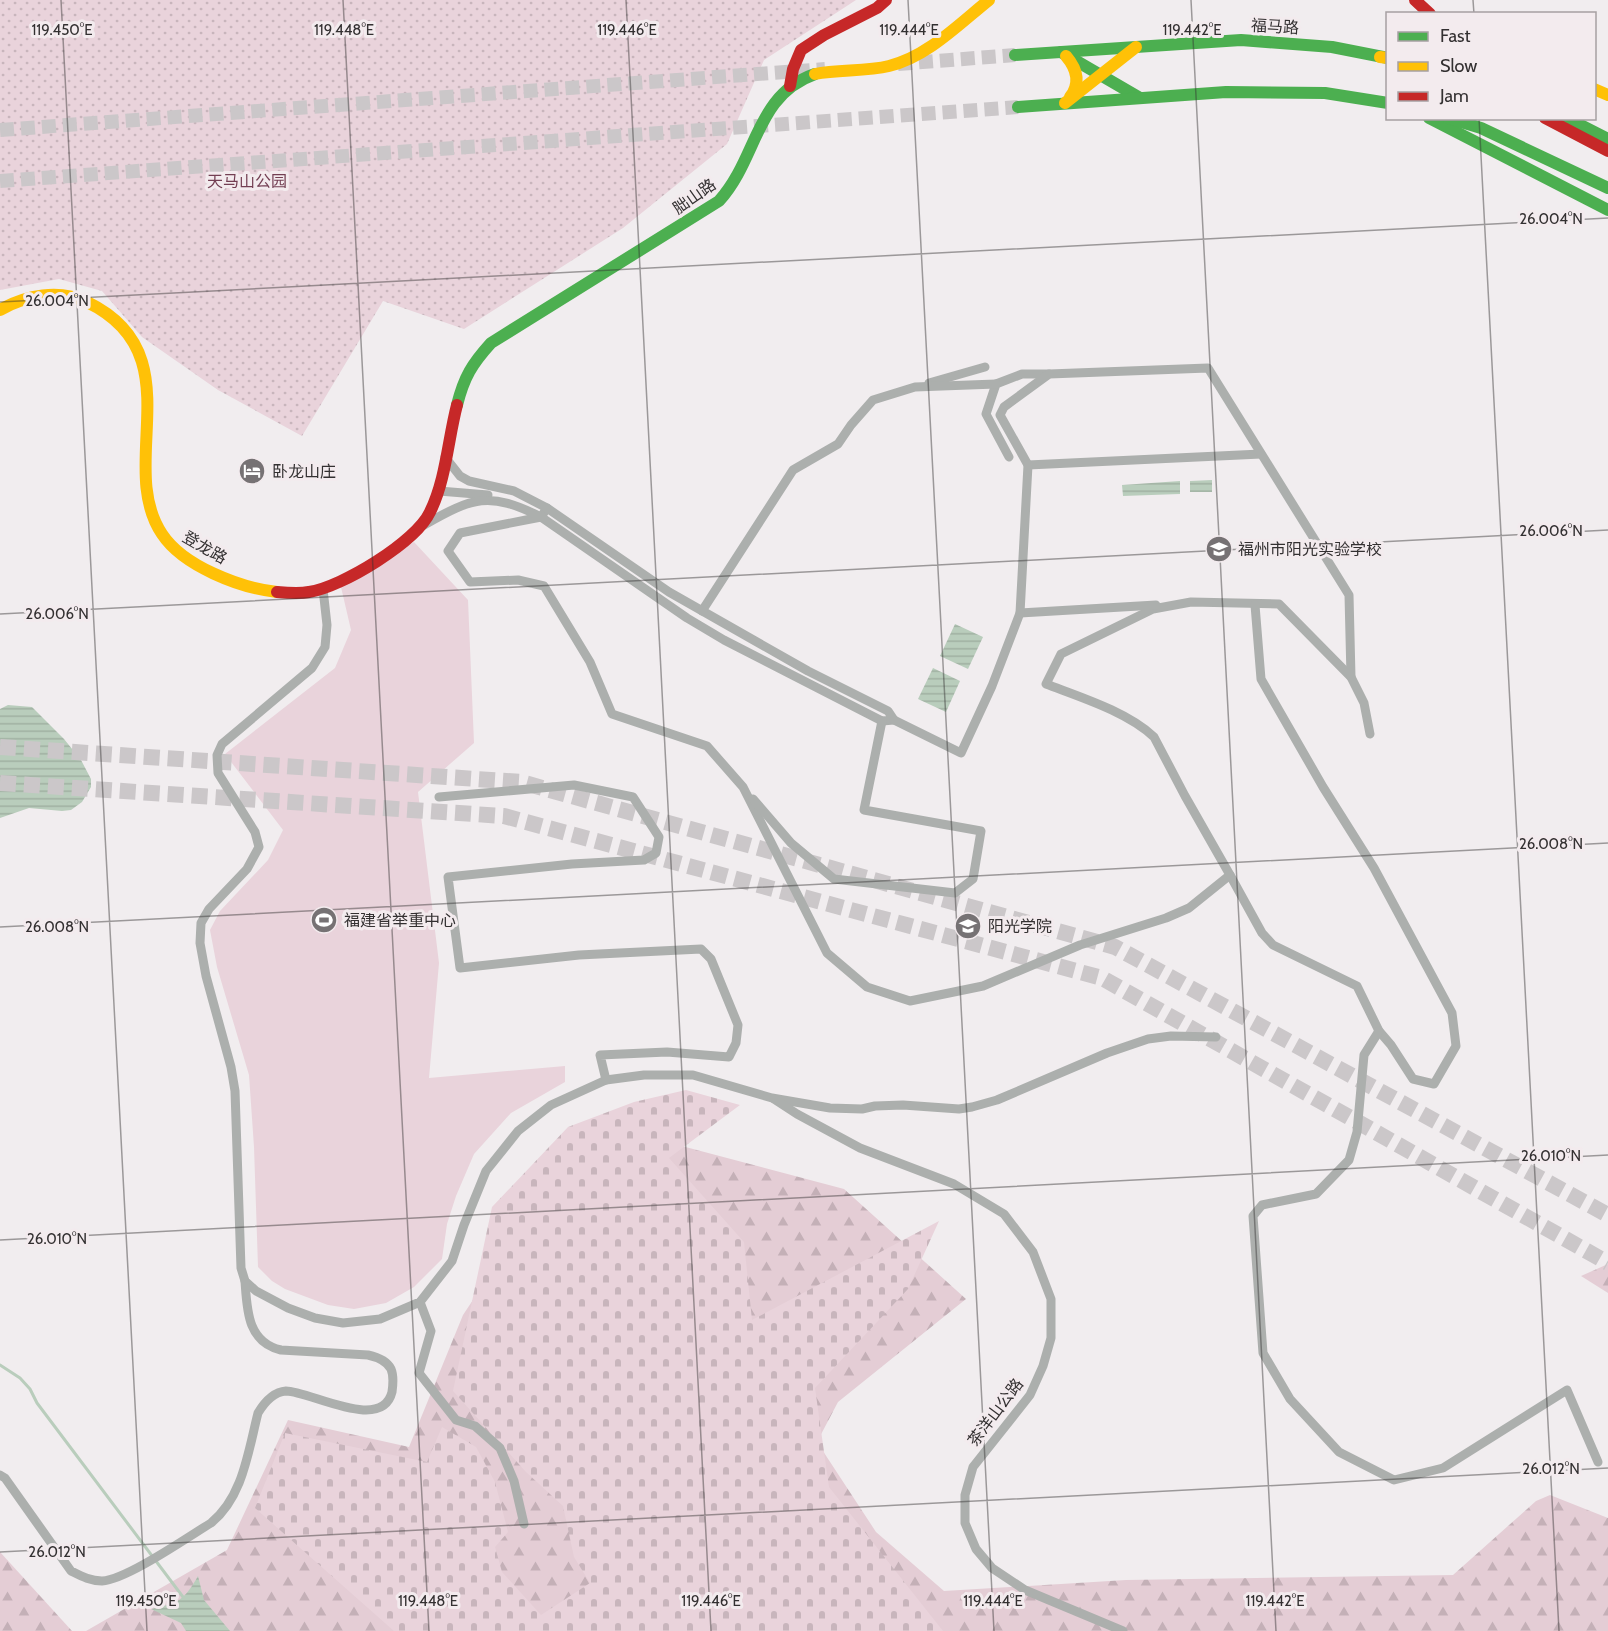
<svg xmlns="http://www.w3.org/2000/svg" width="1608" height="1631" font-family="Cabin,'Noto Sans SC',sans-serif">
	<defs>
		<pattern id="green-dots" width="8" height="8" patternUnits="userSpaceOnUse" patternTransform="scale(1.5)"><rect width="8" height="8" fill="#e9d3db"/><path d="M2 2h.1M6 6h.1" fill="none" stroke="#c8b5bc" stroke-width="1.8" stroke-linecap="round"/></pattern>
		<pattern id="forest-firs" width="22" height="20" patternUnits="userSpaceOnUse" patternTransform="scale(1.5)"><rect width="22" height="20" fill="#e4cdd5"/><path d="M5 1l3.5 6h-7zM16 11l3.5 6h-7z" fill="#c4b0b7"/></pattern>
		<pattern id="cemetery-stones" width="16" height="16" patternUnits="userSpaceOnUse" patternTransform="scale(1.5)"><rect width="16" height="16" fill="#e9d3db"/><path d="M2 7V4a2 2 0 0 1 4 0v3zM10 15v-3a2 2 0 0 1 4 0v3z" fill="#c8b5bc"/></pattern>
		<pattern id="water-rules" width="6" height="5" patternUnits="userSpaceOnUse" patternTransform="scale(1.5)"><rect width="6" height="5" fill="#b9cdbc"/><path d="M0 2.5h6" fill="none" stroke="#a0b0a2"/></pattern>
	</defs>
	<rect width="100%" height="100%" fill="#f1edef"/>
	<polygon fill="url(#green-dots)" points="0,0 856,0 764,60 727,144 623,228 464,329 383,301 302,436 218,390 142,337 102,291 59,279 0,290"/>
	<g fill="url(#forest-firs)">
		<polygon points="591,1122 844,1189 966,1299 838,1402 817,1442 876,1532 944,1591 1126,1580 1453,1575 1536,1501 1550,1495 1608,1518 1608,1631 86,1631 227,1550 288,1420 409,1447 463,1315"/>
		<polygon points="1608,1264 1608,1293 1581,1276"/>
		<polygon points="0,1552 72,1631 0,1631"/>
	</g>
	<polygon fill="url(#cemetery-stones)" points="686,1090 740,1105 669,1158 744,1242 752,1320 939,1221 908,1289 815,1388 829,1487 943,1631 394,1631 255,1508 285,1433 427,1462 442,1427 476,1447 495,1482 508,1532 495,1547 502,1572 541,1615 590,1583 574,1557 563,1506 526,1472 453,1391 492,1207 568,1127 634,1102"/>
	<polygon fill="#e9d3db" points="414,542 468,600 474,743 418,792 439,963 429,1078 565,1066 565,1082 511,1113 474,1154 456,1196 447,1224 442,1259 414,1287 386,1303 354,1309 328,1305 285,1289 272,1281 258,1267 254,1147 249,1075 217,967 210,930 220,911 268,860 283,830 225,754 335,668 351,630 341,587"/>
	<g fill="url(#water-rules)">
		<polygon points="1212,480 1212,492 1190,492 1190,481"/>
		<polygon points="1180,481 1180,494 1123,496 1122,485"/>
		<polygon points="955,624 983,637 968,669 940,656"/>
		<polygon points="933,668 960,681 946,712 918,699"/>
		<polygon points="8,705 32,707 64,739 81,760 91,779 91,787 82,802 71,810 62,811 29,808 0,818 0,709"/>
		<path d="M198,1576L204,1600L230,1631H186L181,1623L151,1609C178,1603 184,1601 198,1576Z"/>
	</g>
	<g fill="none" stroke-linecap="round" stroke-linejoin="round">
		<polyline stroke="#b9cdbc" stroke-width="3" points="0,1365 20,1378 30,1389 37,1403 183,1597"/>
		<g stroke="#cbc7c9" stroke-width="14" stroke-dasharray="14 7" stroke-linecap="butt">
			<polyline points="898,64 1015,55"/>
			<polyline points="0,130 825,69"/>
			<polyline points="0,181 1018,107"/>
		</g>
		<g stroke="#cbc7c9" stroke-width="16" stroke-dasharray="16 8" stroke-linecap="butt">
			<polyline points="0,747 521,782 1115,947 1608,1215"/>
			<polyline points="0,783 504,816 1102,978 1608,1263"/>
		</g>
		<g stroke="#acafad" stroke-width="9">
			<polyline points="929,383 985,367"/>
			<polyline points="1009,457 986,414 996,384 1022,374 1049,374"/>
			<polyline points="1028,465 1261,454"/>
			<polyline points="439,491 488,495"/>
			<path d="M547,508L541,517L460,533L448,551L470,582L518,580L544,586L590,662L612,714L707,746L743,787L827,953L867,987L910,1001L983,986L1080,945L1166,918L1189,908L1230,875L1185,796L1154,737C1128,712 1080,697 1046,684L1061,654L1153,609L1191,602L1279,604L1351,677L1364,703L1370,734"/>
			<path d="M424,525C473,497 489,491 541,517L687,618L724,640L882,721L894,720L888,711L808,671L669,592L547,508L514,491L469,481L460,476L445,457"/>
			<polyline points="323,589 327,625 325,647 312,668 222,744 217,755 218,773 255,832 259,847 247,869 209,909 201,923 200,943 206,976 231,1067 235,1091 241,1268 245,1281 256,1291 288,1308 315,1318 343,1323 380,1319 420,1302 452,1261 464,1225 486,1171 518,1131 551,1105 606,1080 644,1075 693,1075 772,1098 830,1108 862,1109 875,1106 903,1105 959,1109 972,1107 997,1100 1107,1053 1148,1039 1171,1036 1216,1037"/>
			<polyline points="702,611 793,470 838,444 851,425 873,400 915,387 996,384"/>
			<polyline points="1020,613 1156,605"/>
			<polyline points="894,720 961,753 992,686 1020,613 1028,465 1000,415 1004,407 1049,374 1208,368 1349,595 1351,677"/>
			<polyline points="439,797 574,785 633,797 659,837 656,853 644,860 572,864 448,877 460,968 579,955 701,949 711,959 738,1025 736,1043 729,1057 667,1052 600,1055 606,1080"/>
			<polyline points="753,799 791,843 834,879 955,893 973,879 981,831 864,810 882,721"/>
			<polyline points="1230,875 1262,933 1273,945 1357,986 1379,1031 1391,1045 1413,1079 1434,1084 1456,1046 1452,1013 1374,868 1323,787 1261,679 1255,605"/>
			<polyline points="1379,1031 1364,1055 1357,1132 1349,1160 1316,1194 1262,1205 1253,1216 1263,1353 1290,1399 1339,1452 1394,1480 1443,1468 1567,1390 1598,1462"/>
			<polyline points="774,1099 797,1114 860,1148 954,1184 1004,1214 1033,1252 1051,1299 1051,1338 1043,1366 1030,1395 973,1467 965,1495 965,1523 976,1549 992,1568 1025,1590 1123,1631"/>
			<polyline points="420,1302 431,1331 419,1373 456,1420 475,1426 500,1448 514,1481 524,1524"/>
			<path d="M0,1475L5,1478L71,1571C81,1576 90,1581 102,1581C126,1580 188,1537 211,1523C243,1497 248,1452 258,1413C264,1403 273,1392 286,1391C310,1391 382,1433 392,1392C393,1385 394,1376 391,1369C387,1361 377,1357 368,1355L281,1350C247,1342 247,1309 245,1281"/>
		</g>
		<g stroke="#4caf50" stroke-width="12">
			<polyline points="1061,52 1140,98"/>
			<polyline points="1015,55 1241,40 1332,47 1388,58"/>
			<polyline points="1018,107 1226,92 1325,93 1388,103"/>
			<polyline points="1429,118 1608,210"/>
			<polyline points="1448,118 1481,128 1608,188"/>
			<polyline points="1567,118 1608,139"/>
			<path d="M457,405C464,377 472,364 491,343L719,201C758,158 755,95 815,74"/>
		</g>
		<g stroke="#ffc107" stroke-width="12">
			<path d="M1066,56C1077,69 1081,83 1070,97"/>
			<polyline points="1380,57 1388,58"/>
			<path d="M815,74C839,69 865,72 889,66C927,57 959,24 989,0"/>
			<polyline points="1594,89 1608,95"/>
			<polyline points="1065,103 1136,47"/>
			<path d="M0,310C26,295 59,289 87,302C195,354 115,464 162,534C183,566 240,588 277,592"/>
		</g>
		<g stroke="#c62828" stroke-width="12">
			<polyline points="1415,0 1430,14"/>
			<polyline points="790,86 793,69 801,50 824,35 877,8 886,0"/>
			<polyline points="1545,118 1608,151"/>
			<path d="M277,592C288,593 299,594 309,592C342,587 416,542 430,512C446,480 448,439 457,405"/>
		</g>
	</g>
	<path fill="none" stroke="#333031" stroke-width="1.5" stroke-opacity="0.45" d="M61,0L147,1631M343,0L429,1631M626,0L711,1631M908,0L994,1631M1191,0L1276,1631M1473,0L1474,14M1479,118L1559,1631M0,302L1608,218M0,614L1608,530M0,927L1608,843M0,1240L1608,1155M0,1552L1608,1468"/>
	<defs>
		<symbol id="hotel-disc" viewBox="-11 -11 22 22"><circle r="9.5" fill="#767274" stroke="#f3ebee"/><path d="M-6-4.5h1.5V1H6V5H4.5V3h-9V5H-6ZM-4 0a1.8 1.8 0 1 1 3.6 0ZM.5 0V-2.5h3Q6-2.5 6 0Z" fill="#fff"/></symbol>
		<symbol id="school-disc" viewBox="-11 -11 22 22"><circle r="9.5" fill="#767274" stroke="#f3ebee"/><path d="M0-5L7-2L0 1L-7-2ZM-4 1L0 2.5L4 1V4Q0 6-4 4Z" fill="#fff"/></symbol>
		<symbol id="stadium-disc" viewBox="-11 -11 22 22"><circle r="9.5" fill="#767274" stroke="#f3ebee"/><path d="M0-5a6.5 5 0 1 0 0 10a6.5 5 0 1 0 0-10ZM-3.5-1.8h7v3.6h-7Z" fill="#fff"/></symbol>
		<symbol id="university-disc" viewBox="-11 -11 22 22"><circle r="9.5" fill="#767274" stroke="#f3ebee"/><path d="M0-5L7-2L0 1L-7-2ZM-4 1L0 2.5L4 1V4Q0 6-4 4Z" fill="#fff"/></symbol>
	</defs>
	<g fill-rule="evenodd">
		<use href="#hotel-disc" x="237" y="456" width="30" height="30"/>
		<use href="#school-disc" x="1204" y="534" width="30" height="30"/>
		<use href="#stadium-disc" x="309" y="905" width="30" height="30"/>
		<use href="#university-disc" x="953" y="911" width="30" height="30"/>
	</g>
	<g text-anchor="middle" stroke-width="6" stroke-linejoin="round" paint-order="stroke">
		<g font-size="16" fill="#333031" stroke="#f3ebee">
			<text transform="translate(1275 26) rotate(3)" y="6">福马路</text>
			<text transform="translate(694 196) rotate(-35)" y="6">胐山路</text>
			<text transform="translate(205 547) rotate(30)" y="6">登龙路</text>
			<text transform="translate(995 1412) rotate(-53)" y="6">茶洋山公路</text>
		</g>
		<g font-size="16" fill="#733f53" stroke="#f3ebee">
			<text x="247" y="187">天马山公园</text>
		</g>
		<g font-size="16" fill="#333031" stroke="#f3ebee" text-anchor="start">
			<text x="272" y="477">卧龙山庄</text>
			<text x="1238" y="555">福州市阳光实验学校</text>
			<text x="344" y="926">福建省举重中心</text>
			<text x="988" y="932">阳光学院</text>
		</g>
	</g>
	<g font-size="15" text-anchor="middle" fill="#333031" stroke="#f3ebee" stroke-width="6" stroke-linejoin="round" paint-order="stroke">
		<text x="62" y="35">119.450°E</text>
		<text x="344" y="35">119.448°E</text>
		<text x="627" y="35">119.446°E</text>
		<text x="909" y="35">119.444°E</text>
		<text x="1192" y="35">119.442°E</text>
		<text x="1551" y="224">26.004°N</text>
		<text x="57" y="306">26.004°N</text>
		<text x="1551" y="536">26.006°N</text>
		<text x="57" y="619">26.006°N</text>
		<text x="1551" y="849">26.008°N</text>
		<text x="57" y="932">26.008°N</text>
		<text x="1551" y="1161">26.010°N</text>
		<text x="57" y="1244">26.010°N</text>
		<text x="1551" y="1474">26.012°N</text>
		<text x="57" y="1557">26.012°N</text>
		<text x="146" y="1606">119.450°E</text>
		<text x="428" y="1606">119.448°E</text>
		<text x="711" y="1606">119.446°E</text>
		<text x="993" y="1606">119.444°E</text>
		<text x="1275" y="1606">119.442°E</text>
	</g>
	<rect x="1386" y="12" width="210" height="108" fill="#f3ebee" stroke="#a6a0a2" stroke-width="1.5"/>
	<rect x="1398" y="32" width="30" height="9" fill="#4caf50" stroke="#a6a0a2" stroke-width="1.5"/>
	<text x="1440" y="42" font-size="18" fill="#333031">Fast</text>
	<rect x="1398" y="62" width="30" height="9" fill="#ffc107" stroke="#a6a0a2" stroke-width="1.5"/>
	<text x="1440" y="72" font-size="18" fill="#333031">Slow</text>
	<rect x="1398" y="92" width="30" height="9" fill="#c62828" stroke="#a6a0a2" stroke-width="1.5"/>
	<text x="1440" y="102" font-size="18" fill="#333031">Jam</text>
</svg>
